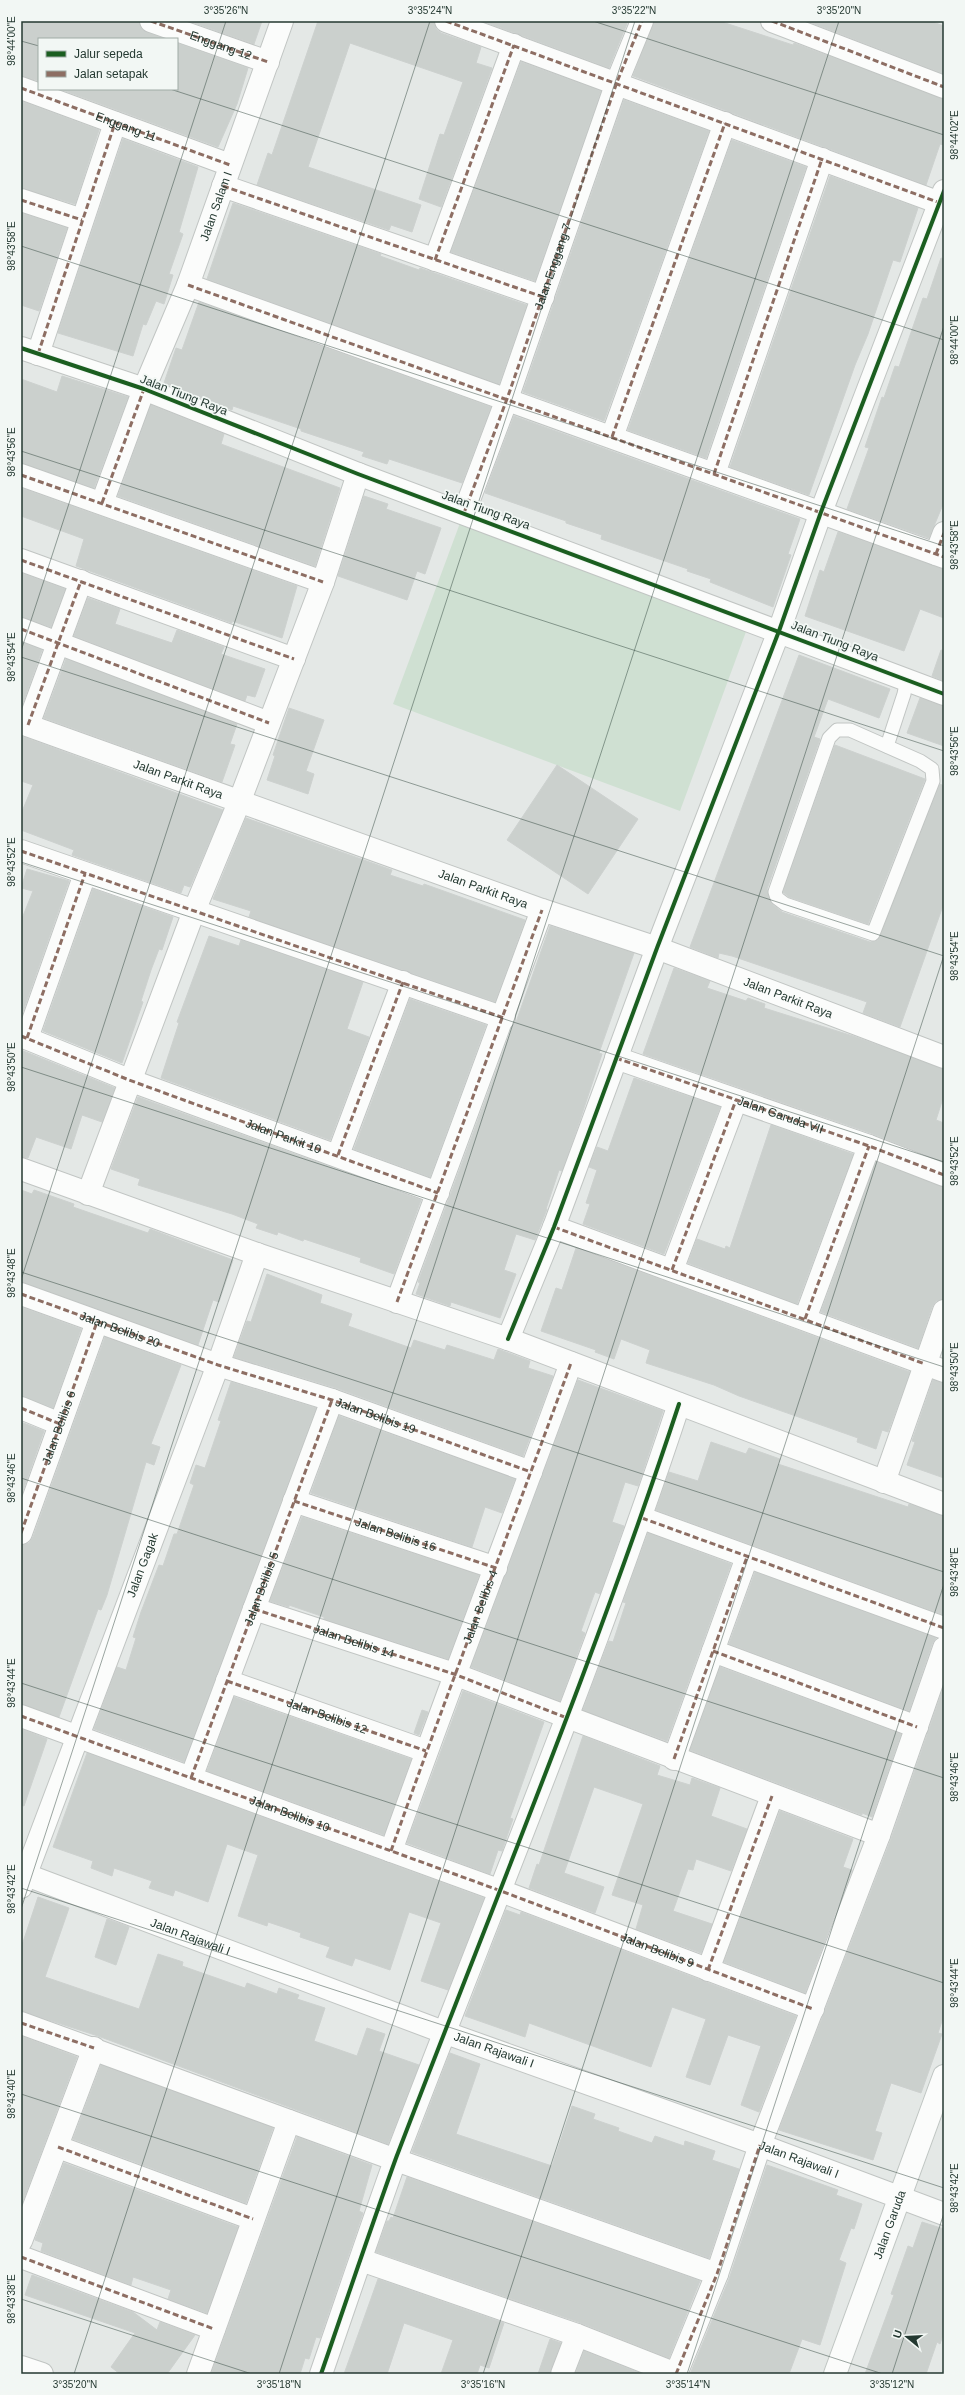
<svg xmlns="http://www.w3.org/2000/svg" width="965" height="2395" font-family="Helvetica,sans-serif">
	<rect width="100%" height="100%" fill="#e4e8e6"/>
	<polygon fill="#cfe0d2" points="460,523 747,629 680,811 393,704"/>
	<g fill="#cbd0cd" stroke="#cdd1cf">
		<polygon points="21,21 139,21 142,29 165,39 39,39 39,81 21,76"/>
		<polygon points="189,21 262,21 254,44"/>
		<polygon points="318,21 434,21 436,29 441,33 481,47 476,63 492,68 441,207 419,199 440,134 444,135 463,82 350,43 308,167 421,205 412,232 391,225 389,230 257,185 268,153 272,155"/>
		<polygon points="482,21 628,21 609,68"/>
		<polygon points="654,21 719,21 793,45 794,43 944,99 944,145 940,144 926,185 633,76"/>
		<polygon points="807,21 930,21 944,26 944,74"/>
		<polygon points="177,43 248,68 237,104 218,147 60,89 177,89"/>
		<polygon points="521,62 601,91 535,281 451,252"/>
		<polygon points="624,100 709,131 604,421 523,392"/>
		<polygon points="21,101 99,130 75,204 21,188"/>
		<polygon points="123,139 198,167 179,232 183,234 169,274 173,275 164,304 156,301 146,325 143,324 133,356 58,333"/>
		<polygon points="732,140 806,167 706,458 628,430"/>
		<polygon points="830,176 918,208 900,262 893,260 868,334 855,365 809,495 730,467"/>
		<polygon points="233,203 381,254 380,256 419,270 420,268 527,305 499,384 207,279"/>
		<polygon points="21,213 67,228 39,311 21,305"/>
		<polygon points="941,258 944,259 944,502 929,538 847,509 869,448 865,447 882,397 884,398 895,366 899,367 923,298 927,299"/>
		<polygon points="199,302 491,407 462,483 389,459 387,464 362,456 364,452 301,431 301,429 233,406 232,410 164,383 176,348 182,350"/>
		<polygon points="62,376 128,397 94,488 21,463 21,379 57,392"/>
		<polygon points="151,405 224,434 221,444 340,488 315,566 118,496"/>
		<polygon points="514,416 800,519 788,554 791,555 773,607 710,582 711,579 687,571 688,569 601,539 602,535 566,523 566,521 485,493"/>
		<polygon points="21,488 297,586 282,638 232,621 232,623 76,566 84,539 21,516"/>
		<polygon points="364,496 388,504 386,509 441,528 425,574 417,571 407,600 338,576"/>
		<polygon points="838,532 944,569 944,618 920,609 904,651 805,616 820,570 824,572"/>
		<polygon points="21,573 65,589 51,627 21,617"/>
		<polygon points="88,598 120,609 115,624 172,643 177,630 224,647 221,654 265,669 255,697 247,695 245,701 74,636"/>
		<polygon points="21,642 42,650 21,708"/>
		<polygon points="941,650 944,651 944,681 932,676"/>
		<polygon points="799,655 890,689 879,718 828,699 814,737 820,739 767,889 772,904 782,912 870,942 878,940 940,784 944,786 944,903 900,1027 863,1013 867,1002 732,956 719,953 718,958 690,947"/>
		<polygon points="66,659 237,724 230,744 235,745 222,782 44,718"/>
		<polygon points="920,698 944,706 944,746 907,733"/>
		<polygon points="289,708 324,720 306,771 314,774 308,794 267,780 275,756 273,755"/>
		<polygon points="21,736 223,810 190,887 184,885 181,893 72,855 74,850 21,830 21,814 33,785 21,781"/>
		<polygon points="835,745 925,779 868,924 789,897 783,892"/>
		<polygon points="557,765 638,819 588,894 507,840"/>
		<polygon points="246,818 392,870 390,875 423,886 424,884 525,920 495,1002 249,917 251,911 213,899"/>
		<polygon points="27,869 69,881 21,1017 21,921 33,891 21,888"/>
		<polygon points="93,889 173,917 162,950 159,949 151,970 141,1001 143,1002 122,1063 43,1031"/>
		<polygon points="550,926 634,953 599,1053 602,1054 580,1120 562,1171 559,1170 546,1209 547,1209 535,1240 516,1234 504,1270 516,1274 500,1318 451,1302 450,1306 416,1294 420,1283 418,1282 512,1028 516,1022"/>
		<polygon points="209,936 239,946 241,940 363,982 347,1029 369,1037 330,1140 161,1078 179,1023 177,1022"/>
		<polygon points="674,968 710,981 707,988 746,1001 748,998 765,1004 764,1008 853,1036 944,1069 944,1095 936,1120 944,1123 944,1162 873,1134 643,1054"/>
		<polygon points="410,999 486,1025 430,1177 354,1149"/>
		<polygon points="21,1050 115,1088 102,1122 82,1115 71,1149 36,1137 28,1158 21,1157"/>
		<polygon points="634,1078 720,1107 664,1254 583,1224 590,1204 586,1203 597,1170 589,1167 597,1147 608,1151"/>
		<polygon points="138,1097 421,1200 394,1274 360,1262 361,1258 304,1239 303,1241 278,1232 277,1235 256,1228 258,1224 232,1214 138,1185 140,1179 111,1169"/>
		<polygon points="771,1125 853,1154 797,1304 688,1263 697,1239 725,1249 726,1246 730,1248"/>
		<polygon points="876,1162 944,1187 944,1299 936,1301 932,1307 918,1348 821,1312"/>
		<polygon points="21,1190 32,1194 34,1190 74,1204 73,1207 148,1233 150,1229 233,1260 219,1302 213,1300 198,1345 21,1282"/>
		<polygon points="576,1248 910,1372 888,1432 882,1430 876,1449 857,1442 858,1438 739,1396 714,1385 646,1363 650,1350 621,1339 614,1359 595,1352 596,1350 541,1331 556,1288 562,1290"/>
		<polygon points="267,1274 322,1295 320,1303 352,1314 348,1326 411,1348 414,1340 445,1350 447,1345 494,1360 498,1349 530,1361 528,1368 553,1376 523,1456 336,1388 234,1357 247,1321 251,1322"/>
		<polygon points="21,1307 81,1329 53,1408 21,1396"/>
		<polygon points="105,1337 181,1365 151,1444 160,1447 154,1465 146,1462 107,1595 101,1610 98,1609 59,1717 21,1704 21,1545 29,1543 33,1537"/>
		<polygon points="578,1380 663,1411 638,1486 625,1482 612,1522 624,1526 600,1594 595,1592 592,1600 581,1631 585,1633 560,1701 471,1667"/>
		<polygon points="933,1380 944,1383 944,1478 907,1465 915,1442 912,1441"/>
		<polygon points="231,1382 316,1408 184,1762 94,1729 117,1667 126,1670 136,1638 133,1637 141,1612 159,1565 163,1566 174,1534 177,1534 194,1485 190,1483 196,1465 205,1468 221,1421 218,1420"/>
		<polygon points="339,1416 515,1479 502,1513 485,1507 472,1547 311,1493"/>
		<polygon points="21,1422 44,1431 21,1496"/>
		<polygon points="711,1442 746,1454 749,1448 780,1459 778,1464 908,1507 909,1504 944,1516 944,1615 656,1510 669,1472 698,1481"/>
		<polygon points="302,1517 479,1575 448,1659 324,1619 324,1617 289,1605 289,1607 270,1601"/>
		<polygon points="648,1533 731,1564 667,1741 583,1710 609,1641 613,1642 626,1603 623,1602"/>
		<polygon points="755,1572 936,1638 932,1644 909,1711 729,1644"/>
		<polygon points="720,1667 901,1734 872,1817 862,1813 862,1815 690,1750"/>
		<polygon points="944,1686 944,2015 938,2033 942,2034 921,2093 891,2083 875,2131 882,2133 873,2160 779,2130 891,1839"/>
		<polygon points="463,1691 544,1722 510,1818 513,1819 502,1851 498,1850 490,1874 407,1843"/>
		<polygon points="234,1697 411,1759 384,1835 207,1771"/>
		<polygon points="422,1710 428,1712 419,1735 414,1733"/>
		<polygon points="21,1729 47,1739 24,1806 21,1805"/>
		<polygon points="583,1736 660,1766 657,1775 690,1785 692,1778 720,1788 711,1816 747,1829 731,1871 696,1859 693,1870 688,1869 673,1911 712,1924 701,1953 636,1929 643,1905 612,1895 643,1804 594,1787 564,1873 604,1887 595,1913 529,1888 537,1864 539,1865"/>
		<polygon points="87,1753 484,1898 448,1990 421,1981 441,1923 409,1912 390,1970 355,1958 352,1966 326,1957 330,1947 300,1937 301,1933 268,1922 267,1926 238,1916 258,1855 227,1844 208,1902 175,1890 173,1896 149,1888 152,1881 114,1868 112,1876 91,1868 93,1861 53,1847"/>
		<polygon points="780,1811 853,1839 843,1867 852,1870 805,1993 724,1962"/>
		<polygon points="38,1897 69,1908 45,1977 139,2009 158,1954 183,1962 182,1966 245,1988 247,1983 277,1994 279,1988 299,1995 297,1999 325,2008 314,2041 357,2056 367,2028 385,2034 379,2051 419,2065 388,2144 98,2036 21,2011 21,1948"/>
		<polygon points="506,1910 520,1915 521,1912 796,2016 759,2112 741,2105 761,2046 728,2035 710,2085 686,2077 706,2019 672,2007 651,2067 529,2023 525,2037 465,2016"/>
		<polygon points="107,1919 129,1927 116,1965 95,1957"/>
		<polygon points="21,2036 77,2057 21,2206"/>
		<polygon points="450,2053 480,2064 456,2134 552,2166 572,2106 595,2114 593,2119 619,2128 618,2131 652,2143 655,2136 684,2146 685,2141 715,2151 712,2160 739,2169 709,2258 412,2152"/>
		<polygon points="101,2065 273,2128 246,2203 73,2139"/>
		<polygon points="297,2137 372,2165 359,2211 363,2213 320,2338 316,2337 309,2359 305,2358 300,2374 211,2374"/>
		<polygon points="64,2163 238,2227 207,2313 168,2299 171,2290 133,2277 131,2285 41,2251 43,2243 35,2240"/>
		<polygon points="767,2165 838,2190 836,2195 862,2204 854,2229 851,2228 839,2260 846,2263 820,2345 802,2339 789,2374 690,2374 729,2279"/>
		<polygon points="407,2177 700,2281 669,2358 581,2323 376,2252 387,2221 389,2221 391,2217 393,2218"/>
		<polygon points="922,2222 944,2229 944,2332 940,2344 937,2342 926,2374 865,2374 894,2295 891,2294 908,2246 913,2248"/>
		<polygon points="32,2275 133,2312 157,2330 160,2322 195,2335 167,2374 120,2374 111,2367 135,2333 25,2295"/>
		<polygon points="378,2279 504,2323 489,2368 480,2365 477,2374 441,2374 453,2340 404,2323 387,2374 344,2374"/>
		<polygon points="550,2339 561,2343 550,2374 538,2374"/>
		<polygon points="584,2351 642,2374 575,2374"/>
	</g>
	<g fill="none" stroke-linecap="round" stroke-linejoin="round">
		<defs>
			<g id="lane">
				<polygon points="837,730 850,730 920,761 932,769 933,781 873,934 785,904 777,898 775,892 829,738"/>
				<polyline points="887,746 904,694 907,679"/>
			</g>
			<g id="street">
				<path id="s1" d="M151,21L268,62"/>
				<polyline points="446,21 940,203"/>
				<polyline points="772,21 944,87"/>
				<polyline points="21,88 230,165"/>
				<polyline points="223,186 543,297"/>
				<polyline points="21,200 82,220"/>
				<polyline points="435,260 514,45"/>
				<polyline points="188,285 944,557"/>
				<polyline points="21,348 144,389 358,474 944,694"/>
				<polyline points="38,354 115,123"/>
				<polyline points="612,437 725,123"/>
				<polyline points="714,474 822,159"/>
				<polyline points="21,475 323,582"/>
				<path id="s2" d="M102,503L144,389L188,285L282,21"/>
				<path id="s3" d="M464,513L507,399L617,82L642,21"/>
				<polyline points="936,554 944,533"/>
				<polyline points="21,560 294,659"/>
				<polyline points="21,629 269,723"/>
				<path id="s4" d="M21,723L542,910L657,948L944,1057"/>
				<polyline points="28,725 81,581"/>
				<polyline points="21,851 504,1018"/>
				<path id="s5" d="M21,1036L129,1080L438,1193"/>
				<polyline points="27,1038 85,874"/>
				<polyline points="616,1058 869,1146 944,1175"/>
				<polyline points="338,1155 403,982"/>
				<polyline points="21,1169 257,1254 508,1339 944,1504"/>
				<polyline points="88,1194 194,911 240,800 323,582 358,474"/>
				<polyline points="554,1227 944,1371"/>
				<polyline points="672,1270 736,1100"/>
				<path id="s6" d="M21,1294L218,1365L332,1400L531,1472"/>
				<polyline points="397,1302 542,910"/>
				<polyline points="805,1319 869,1146"/>
				<polyline points="508,1339 554,1227 657,948 779,631 821,512 944,191"/>
				<polyline points="21,1408 60,1424"/>
				<polyline points="884,1482 944,1311"/>
				<polyline points="294,1501 496,1568"/>
				<polyline points="642,1518 944,1628"/>
				<polyline points="21,1533 97,1322"/>
				<polyline points="254,1609 454,1674 879,1835"/>
				<polyline points="713,1651 917,1727"/>
				<polyline points="227,1681 426,1751"/>
				<path id="s7" d="M21,1716L501,1891L813,2009"/>
				<polyline points="674,1759 747,1557"/>
				<path id="s8" d="M191,1778L332,1400"/>
				<path d="M391,1851C449,1687 512,1525 571,1363"/>
				<path id="s9" d="M21,1873L446,2033L760,2145L944,2214"/>
				<path id="s10" d="M21,1887L218,1365L257,1254"/>
				<polyline points="708,1970 772,1796"/>
				<polyline points="21,2023 396,2160 717,2274"/>
				<polyline points="58,2147 253,2219"/>
				<polyline points="21,2241 94,2048"/>
				<polyline points="21,2257 214,2329"/>
				<polyline points="361,2260 577,2335 676,2374"/>
				<polyline points="21,2367 42,2374"/>
				<polyline points="198,2374 289,2121"/>
				<path d="M321,2374C346,2302 370,2230 396,2158C492,1907 595,1659 679,1404"/>
				<polyline points="562,2374 577,2335"/>
				<polyline points="676,2374 717,2274 760,2145 879,1835 944,1648"/>
			</g>
			<g id="secondary">
				<path id="s11" d="M835,2374L944,2076"/>
			</g>
		</defs>
		<use href="#lane" stroke="#c1c5c3" stroke-width="15"/>
		<use href="#street" stroke="#c1c5c3" stroke-width="24"/>
		<use href="#secondary" stroke="#c0c6c3" stroke-width="24"/>
		<use href="#lane" stroke="#fbfcfb" stroke-width="13"/>
		<use href="#street" stroke="#fbfcfb" stroke-width="22"/>
		<use href="#secondary" stroke="#fbfcfb" stroke-width="22"/>
		<g stroke="#8d6e63" stroke-width="3" stroke-dasharray="6 3" stroke-linecap="butt">
			<polyline points="151,21 268,62"/>
			<polyline points="446,21 940,203"/>
			<polyline points="772,21 944,87"/>
			<path id="s12" d="M21,88L230,165"/>
			<polyline points="223,186 543,297"/>
			<polyline points="21,200 82,220"/>
			<polyline points="435,260 514,45"/>
			<polyline points="188,285 944,557"/>
			<polyline points="38,354 115,123"/>
			<polyline points="612,437 725,123"/>
			<polyline points="714,474 822,159"/>
			<polyline points="21,475 323,582"/>
			<polyline points="102,503 144,389"/>
			<polyline points="464,513 507,399 617,82 642,21"/>
			<polyline points="936,554 944,533"/>
			<polyline points="21,560 294,659"/>
			<polyline points="21,629 269,723"/>
			<polyline points="28,725 81,581"/>
			<polyline points="21,851 504,1018"/>
			<polyline points="21,1036 129,1080 438,1193"/>
			<polyline points="27,1038 85,874"/>
			<path id="s13" d="M616,1058L869,1146L944,1175"/>
			<polyline points="338,1155 403,982"/>
			<polyline points="554,1227 925,1364"/>
			<polyline points="672,1270 736,1100"/>
			<polyline points="21,1294 218,1365 332,1400 531,1472"/>
			<polyline points="397,1302 542,910"/>
			<polyline points="805,1319 869,1146"/>
			<polyline points="21,1408 60,1424"/>
			<path id="s14" d="M294,1501L496,1568"/>
			<polyline points="642,1518 944,1628"/>
			<path id="s15" d="M21,1533L97,1322"/>
			<path id="s16" d="M254,1609L454,1674L567,1718"/>
			<polyline points="713,1651 917,1727"/>
			<path id="s17" d="M227,1681L426,1751"/>
			<polyline points="21,1716 501,1891 813,2009"/>
			<polyline points="674,1759 747,1557"/>
			<polyline points="191,1778 332,1400"/>
			<path id="s18" d="M391,1851C449,1687 512,1525 571,1363"/>
			<polyline points="708,1970 772,1796"/>
			<polyline points="21,2023 94,2048"/>
			<polyline points="58,2147 253,2219"/>
			<polyline points="21,2257 214,2329"/>
			<polyline points="676,2374 717,2274 760,2145"/>
		</g>
		<defs>
			<g id="cycleway">
				<polyline points="21,348 144,389 358,474 944,694"/>
				<polyline points="508,1339 554,1227 657,948 779,631 821,512 944,191"/>
				<path d="M321,2374C346,2302 370,2230 396,2158C492,1907 595,1659 679,1404"/>
			</g>
		</defs>
		<use href="#cycleway" stroke="#f2f7f4" stroke-width="6"/>
		<use href="#cycleway" stroke="#1b5e20" stroke-width="4"/>
	</g>
	<path fill="none" stroke="#243931" stroke-width="1" stroke-opacity="0.45" d="M593,21L944,135M21,23V21M21,41L39,46M170,89L944,340M21,246L944,546M21,451L944,751M21,651L226,21M21,657L944,956M21,862L944,1162M21,1067L944,1367M21,1272L944,1572M21,1280L430,21M21,1478L944,1778M21,1683L944,1983M21,1888L944,2188M21,1909L635,21M21,2094L883,2374M21,2299L252,2374M74,2374L839,21M279,2374L944,326M483,2374L944,955M687,2374L944,1584M892,2374L944,2213"/>
	<g text-anchor="middle" stroke-width="3.5" stroke-linejoin="round" paint-order="stroke">
		<g font-size="12" fill="#243931" stroke="#f2f7f4">
			<text dy="4" stroke="none"><textPath href="#s1" startOffset="74">Enggang 12</textPath></text>
			<text dy="4" stroke="none"><textPath href="#s12" startOffset="112">Enggang 11</textPath></text>
			<text dy="4" stroke="none"><textPath href="#s2" startOffset="318">Jalan Salam I</textPath></text>
			<text dy="4" stroke="none"><textPath href="#s3" startOffset="262">Jalan Enggang 7</textPath></text>
			<text transform="translate(184 395) rotate(21)" y="4">Jalan Tiung Raya</text>
			<text transform="translate(486 510) rotate(20)" y="4">Jalan Tiung Raya</text>
			<text transform="translate(835 641) rotate(21)" y="4">Jalan Tiung Raya</text>
			<text dy="4" stroke="none"><textPath href="#s4" startOffset="167">Jalan Parkit Raya</textPath></text>
			<text dy="4" stroke="none"><textPath href="#s4" startOffset="491">Jalan Parkit Raya</textPath></text>
			<text dy="4" stroke="none"><textPath href="#s4" startOffset="815">Jalan Parkit Raya</textPath></text>
			<text dy="4" stroke="none"><textPath href="#s13" startOffset="174">Jalan Garuda VII</textPath></text>
			<text dy="4" stroke="none"><textPath href="#s5" startOffset="281">Jalan Parkit 10</textPath></text>
			<text dy="4" stroke="none"><textPath href="#s6" startOffset="105">Jalan Belibis 20</textPath></text>
			<text dy="4" stroke="none"><textPath href="#s6" startOffset="375">Jalan Belibis 19</textPath></text>
			<text dy="4" stroke="none"><textPath href="#s15" startOffset="112">Jalan Belibis 6</textPath></text>
			<text dy="4" stroke="none"><textPath href="#s14" startOffset="107">Jalan Belibis 16</textPath></text>
			<text dy="4" stroke="none"><textPath href="#s10" startOffset="344">Jalan Gagak</textPath></text>
			<text dy="4" stroke="none"><textPath href="#s8" startOffset="202">Jalan Belibis 5</textPath></text>
			<text dy="4" stroke="none"><textPath href="#s18" startOffset="260">Jalan Belibis 4</textPath></text>
			<text dy="4" stroke="none"><textPath href="#s16" startOffset="105">Jalan Belibis 14</textPath></text>
			<text dy="4" stroke="none"><textPath href="#s17" startOffset="106">Jalan Belibis 12</textPath></text>
			<text dy="4" stroke="none"><textPath href="#s7" startOffset="286">Jalan Belibis 10</textPath></text>
			<text dy="4" stroke="none"><textPath href="#s9" startOffset="181">Jalan Rajawali I</textPath></text>
			<text dy="4" stroke="none"><textPath href="#s7" startOffset="678">Jalan Belibis 9</textPath></text>
			<text dy="4" stroke="none"><textPath href="#s9" startOffset="505">Jalan Rajawali I</textPath></text>
			<text dy="4" stroke="none"><textPath href="#s9" startOffset="829">Jalan Rajawali I</textPath></text>
			<text dy="4" stroke="none"><textPath href="#s11" startOffset="159">Jalan Garuda</textPath></text>
		</g>
	</g>
	<rect width="965" height="2395" fill="none" stroke="#f2f7f4" stroke-width="44"/>
	<rect x="38" y="38" width="140" height="52" fill="#f2f7f4" stroke="#a0aba6"/>
	<rect x="46" y="51" width="20" height="6" fill="#1b5e20" stroke="#a0aba6"/>
	<text x="74" y="58" font-size="12" fill="#243931">Jalur sepeda</text>
	<rect x="46" y="71" width="20" height="6" fill="#8d6e63" stroke="#a0aba6"/>
	<text x="74" y="78" font-size="12" fill="#243931">Jalan setapak</text>
	<g transform="translate(907 2337) rotate(288)" stroke="#f2f7f4" stroke-width="3" paint-order="stroke">
	<path d="M0-3L7 15L0 10L-7 15Z" fill="#243931"/>
	<text y="-6" font-size="11" font-weight="bold" text-anchor="middle" fill="#243931">U</text>
	</g>
	<rect x="22" y="22" width="921" height="2351" fill="none" stroke="#243931" stroke-width="1.5"/>
	<g font-size="10" text-anchor="middle" fill="#243931">
		<text x="226" y="14">3°35'26"N</text>
		<text x="430" y="14">3°35'24"N</text>
		<text x="634" y="14">3°35'22"N</text>
		<text x="839" y="14">3°35'20"N</text>
		<text transform="translate(11 41) rotate(-90)" y="4">98°44'00"E</text>
		<text transform="translate(954 135) rotate(-90)" y="4">98°44'02"E</text>
		<text transform="translate(11 246) rotate(-90)" y="4">98°43'58"E</text>
		<text transform="translate(954 340) rotate(-90)" y="4">98°44'00"E</text>
		<text transform="translate(11 452) rotate(-90)" y="4">98°43'56"E</text>
		<text transform="translate(954 545) rotate(-90)" y="4">98°43'58"E</text>
		<text transform="translate(11 657) rotate(-90)" y="4">98°43'54"E</text>
		<text transform="translate(954 751) rotate(-90)" y="4">98°43'56"E</text>
		<text transform="translate(11 862) rotate(-90)" y="4">98°43'52"E</text>
		<text transform="translate(954 956) rotate(-90)" y="4">98°43'54"E</text>
		<text transform="translate(11 1067) rotate(-90)" y="4">98°43'50"E</text>
		<text transform="translate(954 1161) rotate(-90)" y="4">98°43'52"E</text>
		<text transform="translate(11 1273) rotate(-90)" y="4">98°43'48"E</text>
		<text transform="translate(954 1367) rotate(-90)" y="4">98°43'50"E</text>
		<text transform="translate(11 1478) rotate(-90)" y="4">98°43'46"E</text>
		<text transform="translate(954 1572) rotate(-90)" y="4">98°43'48"E</text>
		<text transform="translate(11 1683) rotate(-90)" y="4">98°43'44"E</text>
		<text transform="translate(954 1777) rotate(-90)" y="4">98°43'46"E</text>
		<text transform="translate(11 1889) rotate(-90)" y="4">98°43'42"E</text>
		<text transform="translate(954 1983) rotate(-90)" y="4">98°43'44"E</text>
		<text transform="translate(11 2094) rotate(-90)" y="4">98°43'40"E</text>
		<text transform="translate(954 2188) rotate(-90)" y="4">98°43'42"E</text>
		<text transform="translate(11 2299) rotate(-90)" y="4">98°43'38"E</text>
		<text x="75" y="2388">3°35'20"N</text>
		<text x="279" y="2388">3°35'18"N</text>
		<text x="483" y="2388">3°35'16"N</text>
		<text x="688" y="2388">3°35'14"N</text>
		<text x="892" y="2388">3°35'12"N</text>
	</g>
</svg>
